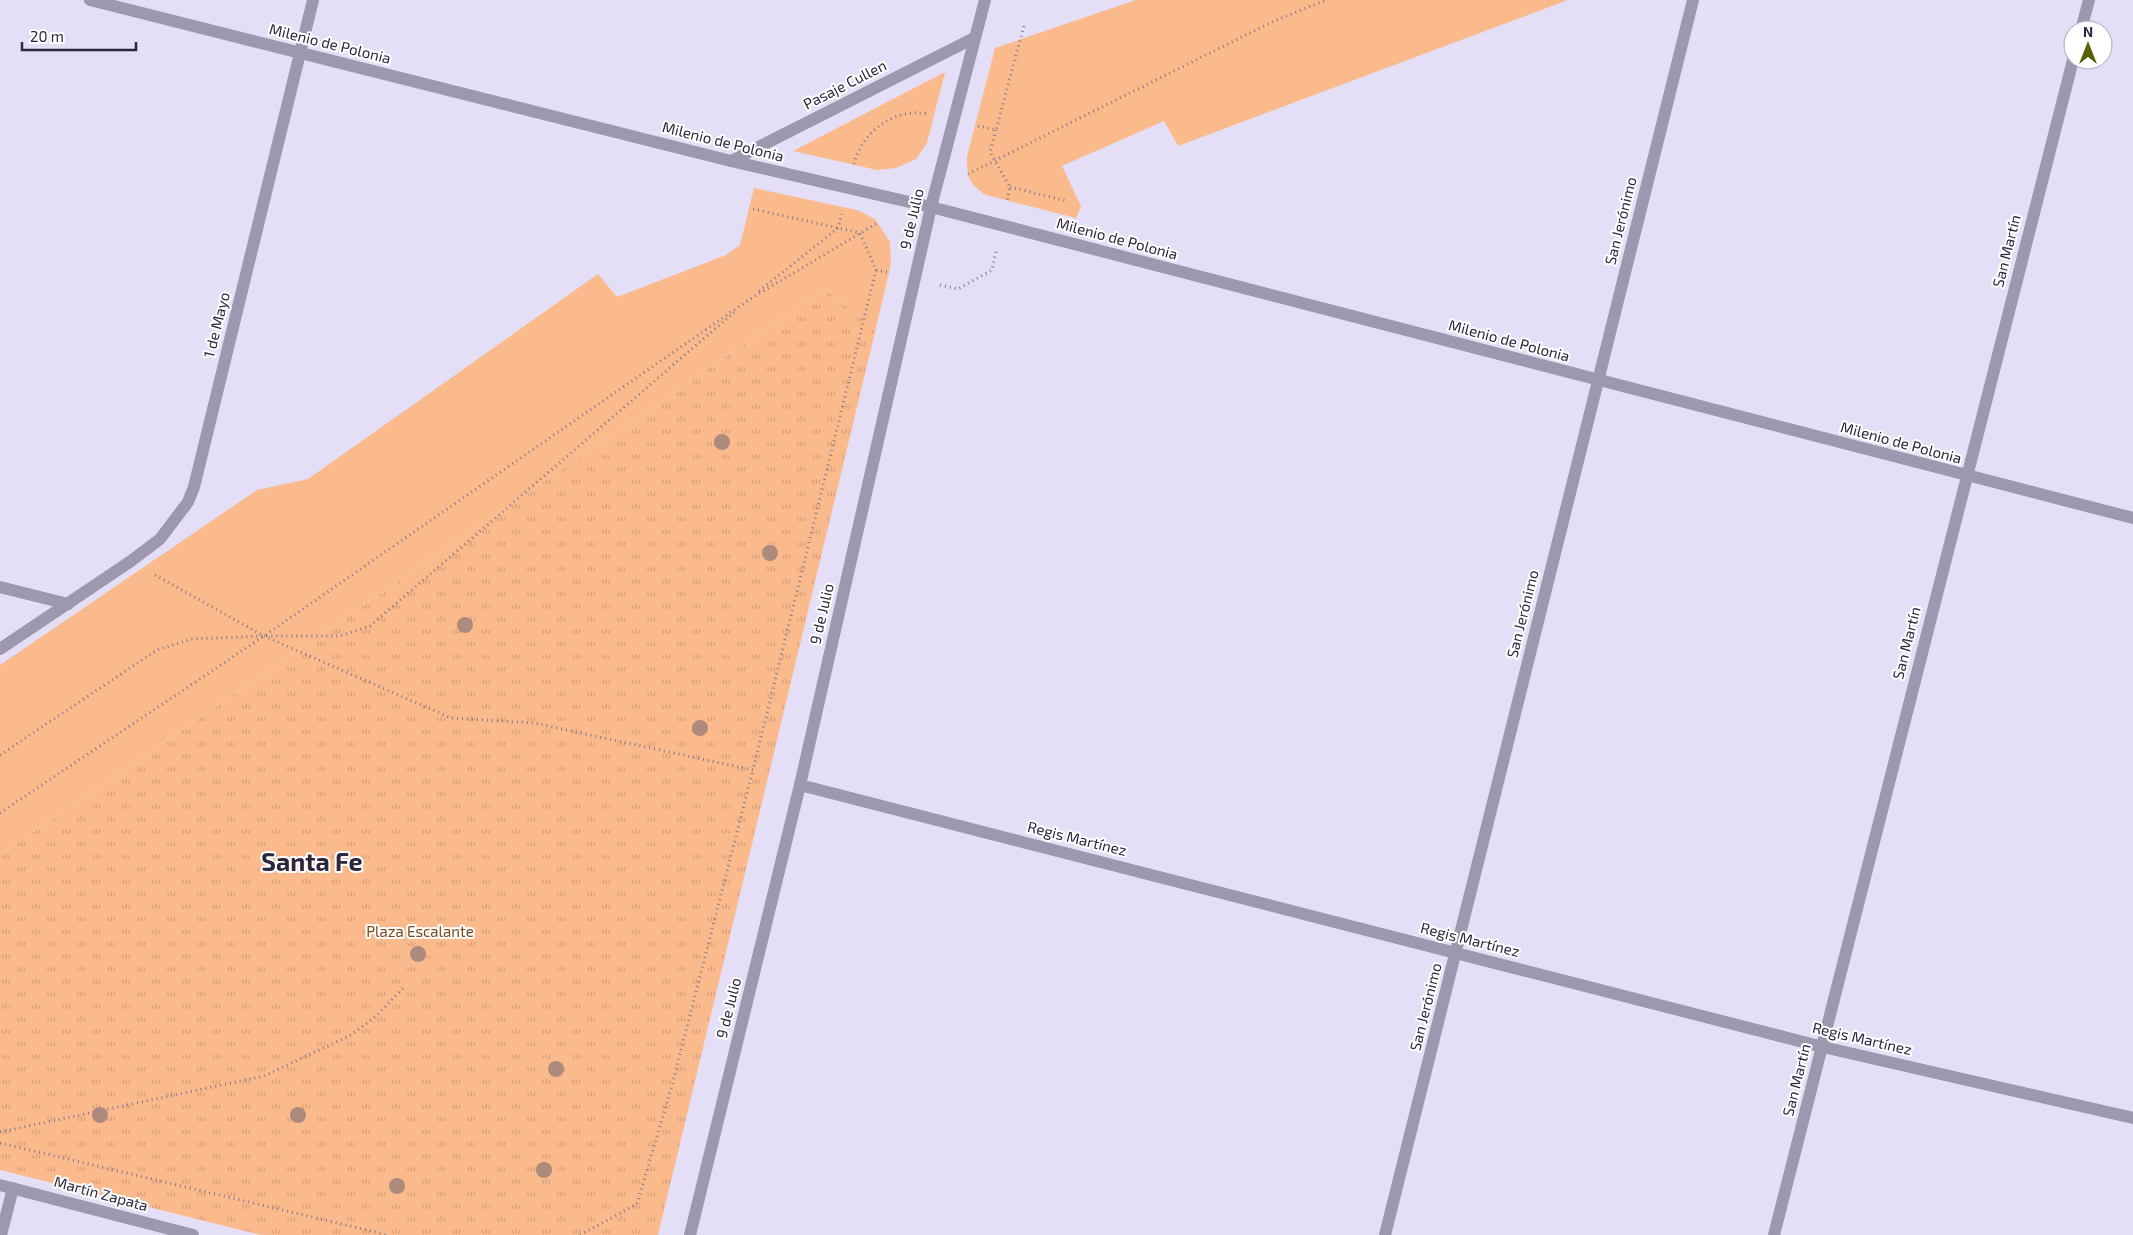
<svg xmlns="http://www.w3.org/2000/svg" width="2133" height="1235" font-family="'Exo 2',sans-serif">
	<defs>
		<pattern id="park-tufts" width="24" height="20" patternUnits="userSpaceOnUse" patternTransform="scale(1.25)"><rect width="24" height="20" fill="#fbba8c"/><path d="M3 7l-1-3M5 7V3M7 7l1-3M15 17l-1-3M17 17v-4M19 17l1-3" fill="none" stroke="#d7a07a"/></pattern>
	</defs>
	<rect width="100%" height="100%" fill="#e4dff6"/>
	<g fill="#fbba8c">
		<path d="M1136,0H1568L1178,146L1164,121L1062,166L1081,206L1076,218L986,195C969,184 967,177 967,157L995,48Z"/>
		<polygon points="945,72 927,143 916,159 896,168 877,170 793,151"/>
		<polygon points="754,188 857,210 875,219 890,242 891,264 876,328 824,289 0,855 0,665 257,490 308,479 598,274 617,297 726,255 740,245"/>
	</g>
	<polygon fill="url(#park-tufts)" points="824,289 876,328 658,1235 261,1235 0,1170 0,855"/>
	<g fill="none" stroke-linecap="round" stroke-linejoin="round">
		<g stroke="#807a91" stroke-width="3" stroke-dasharray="1 4" stroke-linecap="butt">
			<polyline points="978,126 996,130 1024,26"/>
			<polyline points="996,130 990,152 1010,187 1007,201"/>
			<path d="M854,164C862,132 894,107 928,114"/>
			<polyline points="968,174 1274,21 1326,0"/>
			<polyline points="1010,187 1067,201"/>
			<polyline points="876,270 890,273"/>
			<polyline points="940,285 958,289 992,270 996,251"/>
			<polyline points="759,291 838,228 842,214"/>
			<polyline points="155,575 264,636 451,718 534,723 753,770 876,270 860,233 749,208"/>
			<polyline points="0,755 157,650 192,639 264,636 339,636 370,626 737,310"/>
			<polyline points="0,813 264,636 750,299 879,222"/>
			<polyline points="0,1132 264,1076 351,1035 375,1017 405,986"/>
			<polyline points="0,1143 388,1235"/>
			<polyline points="580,1235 637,1204 672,1085 753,770"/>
		</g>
		<g stroke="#9d98b0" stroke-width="12">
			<polyline points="90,0 731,161 931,207 2133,518"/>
			<polyline points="2081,30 2089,0"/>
			<polyline points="731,161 974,38"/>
			<polyline points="0,587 68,604"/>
			<polyline points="0,649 131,561 160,539 188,502 194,487 313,0"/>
			<polyline points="800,785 1823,1047 2133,1118"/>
			<polyline points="0,1185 193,1235"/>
			<polyline points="1,1235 13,1188"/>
			<polyline points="690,1235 800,785 931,207 985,0"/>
			<polyline points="1385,1235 1693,0"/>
			<polyline points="1774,1235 2073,60"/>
		</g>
	</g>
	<g fill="#ac8b7e">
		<circle cx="722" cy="442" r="8"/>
		<circle cx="770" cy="553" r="8"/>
		<circle cx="465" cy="625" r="8"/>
		<circle cx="700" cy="728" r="8"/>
		<circle cx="418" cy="954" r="8"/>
		<circle cx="556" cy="1069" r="8"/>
		<circle cx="100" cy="1115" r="8"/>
		<circle cx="298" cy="1115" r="8"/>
		<circle cx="544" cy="1170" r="8"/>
		<circle cx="397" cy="1186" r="8"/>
	</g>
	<g text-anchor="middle" stroke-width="4" stroke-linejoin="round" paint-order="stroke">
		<g font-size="15" fill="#2d273d" stroke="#fff">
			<text transform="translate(330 44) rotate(14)" y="5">Milenio de Polonia</text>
			<text transform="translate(845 85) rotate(-27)" y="5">Pasaje Cullen</text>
			<text transform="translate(723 142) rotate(14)" y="5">Milenio de Polonia</text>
			<text transform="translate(912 219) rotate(-77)" y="5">9 de Julio</text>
			<text transform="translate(1621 221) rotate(-76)" y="5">San Jerónimo</text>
			<text transform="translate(1117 239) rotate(15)" y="5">Milenio de Polonia</text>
			<text transform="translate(2007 251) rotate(-76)" y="5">San Martín</text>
			<text transform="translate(217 325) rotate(-76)" y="5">1 de Mayo</text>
			<text transform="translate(1509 341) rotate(15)" y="5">Milenio de Polonia</text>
			<text transform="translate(1901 443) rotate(15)" y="5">Milenio de Polonia</text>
			<text transform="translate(822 614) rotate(-77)" y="5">9 de Julio</text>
			<text transform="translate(1523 614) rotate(-76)" y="5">San Jerónimo</text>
			<text transform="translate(1907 643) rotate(-76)" y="5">San Martín</text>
			<text transform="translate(1077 839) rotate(14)" y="5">Regis Martínez</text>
			<text transform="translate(1470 940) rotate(14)" y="5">Regis Martínez</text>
			<text transform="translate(1426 1007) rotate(-76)" y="5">San Jerónimo</text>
			<text transform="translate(729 1008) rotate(-76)" y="5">9 de Julio</text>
			<text transform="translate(1862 1039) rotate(13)" y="5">Regis Martínez</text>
			<text transform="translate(1797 1080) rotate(-76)" y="5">San Martín</text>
			<text transform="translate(101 1194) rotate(15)" y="5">Martín Zapata</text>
		</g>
		<g font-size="15" fill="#7e471c" stroke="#fff">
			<text x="420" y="937">Plaza Escalante</text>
		</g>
		<g font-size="25" font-weight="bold" fill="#2d273d" stroke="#fff">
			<text x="312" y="871">Santa Fe</text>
		</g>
	</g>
	<g transform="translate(2088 45)"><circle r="24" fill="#ffffff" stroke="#aba9b1"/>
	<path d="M0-4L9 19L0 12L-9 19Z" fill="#596200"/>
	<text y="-8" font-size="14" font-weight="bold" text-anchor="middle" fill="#2d273d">N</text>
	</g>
	<path d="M22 42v8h114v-8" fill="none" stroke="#2d273d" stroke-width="2.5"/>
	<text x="30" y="42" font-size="15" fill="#2d273d" stroke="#ffffff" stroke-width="4" paint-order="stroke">20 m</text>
</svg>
